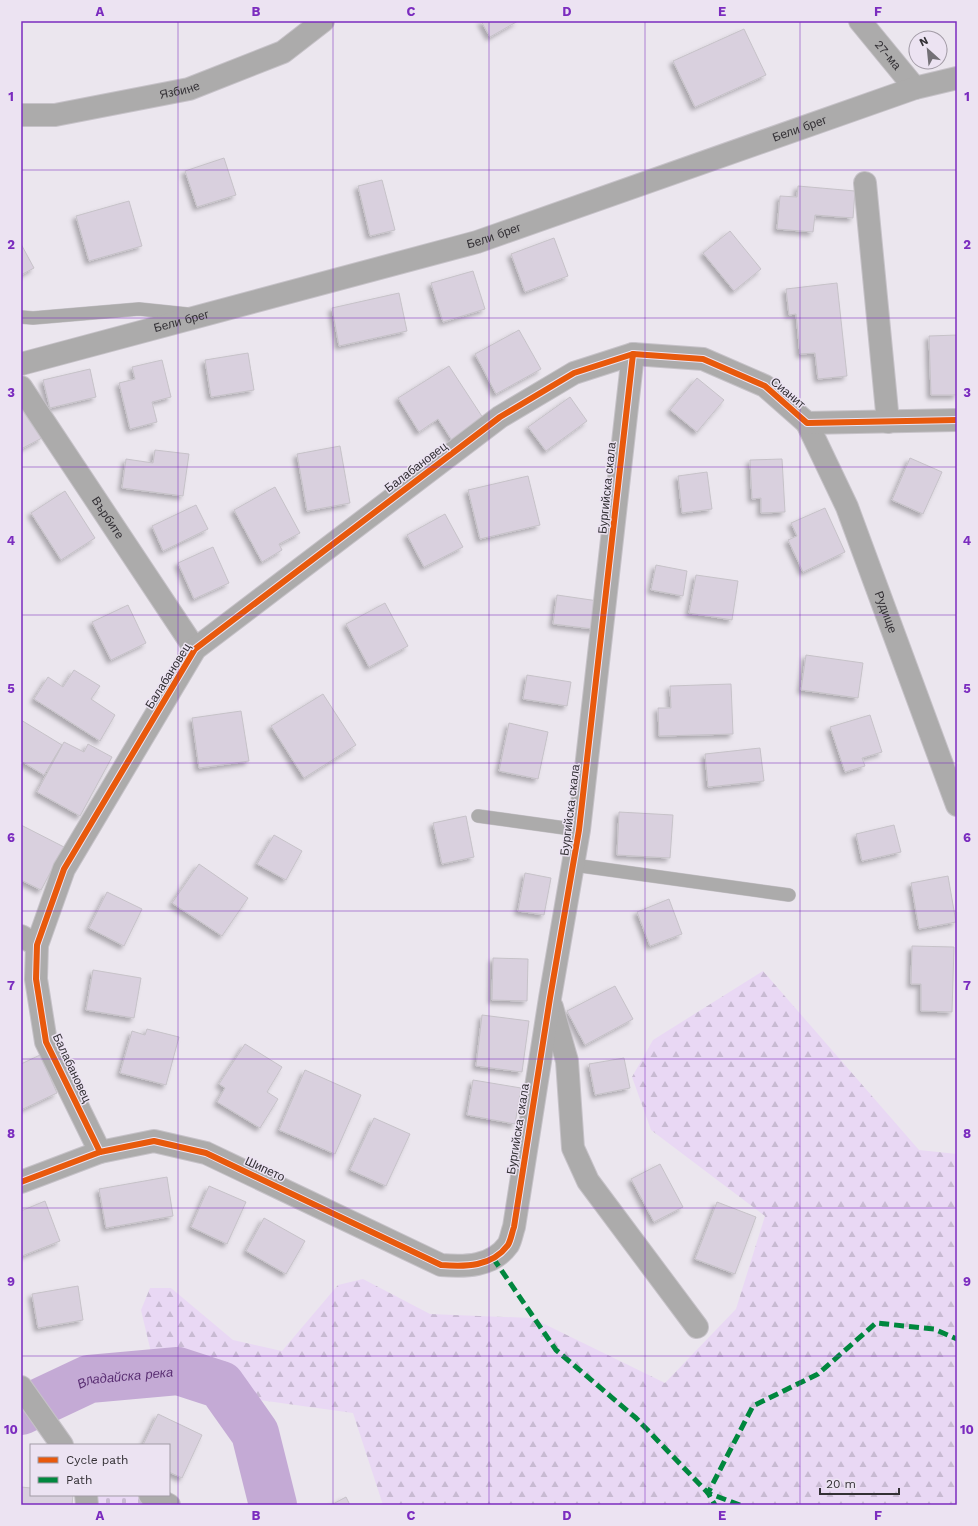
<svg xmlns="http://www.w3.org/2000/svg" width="978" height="1526" font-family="'Work Sans',sans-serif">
	<defs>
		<pattern id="forest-firs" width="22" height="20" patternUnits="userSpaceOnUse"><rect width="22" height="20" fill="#e9d8f4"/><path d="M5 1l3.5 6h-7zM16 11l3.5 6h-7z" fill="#c8bad2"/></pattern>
		<pattern id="cemetery-stones" width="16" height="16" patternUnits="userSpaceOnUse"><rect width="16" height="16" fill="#e9d8f4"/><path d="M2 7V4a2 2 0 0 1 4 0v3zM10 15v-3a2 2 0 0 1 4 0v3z" fill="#c8bad2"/></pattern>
		<filter id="shadow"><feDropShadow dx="-3.5" dy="3.5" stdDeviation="2" flood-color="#0004"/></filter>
	</defs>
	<rect width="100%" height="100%" fill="#ebe6ee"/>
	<polygon fill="url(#forest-firs)" points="763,971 919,1150 957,1154 957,1505 383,1505 353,1413 159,1386 141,1310 150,1288 171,1288 233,1340 282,1351 338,1285 363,1279 430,1314 532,1318 665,1383 736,1309 765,1216 651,1130 632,1077 653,1040"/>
	<polygon fill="url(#cemetery-stones)" points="86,1495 150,1495 169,1505 87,1505"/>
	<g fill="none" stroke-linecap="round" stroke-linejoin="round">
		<path stroke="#c4aad5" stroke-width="48" id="s1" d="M21,1411L89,1379L178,1371L221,1385L255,1433L273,1505"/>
	</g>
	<g fill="#d9d0de" stroke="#c6c2c8" filter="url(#shadow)">
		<polygon points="481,21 518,21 490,37"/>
		<polygon points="744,29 766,75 695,107 673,61"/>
		<polygon points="224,158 236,195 197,207 185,171"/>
		<polygon points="382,180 395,230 370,236 358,186"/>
		<polygon points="798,186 855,191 853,218 815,215 813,232 777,229 780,196 797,197"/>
		<polygon points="129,201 142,246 89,261 76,216"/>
		<polygon points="730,231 761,269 734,291 703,253"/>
		<polygon points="554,238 568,276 525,292 511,254"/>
		<polygon points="21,244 34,268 21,275"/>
		<polygon points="473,271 485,309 443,322 431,283"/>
		<polygon points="837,283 847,376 818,379 815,353 800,354 796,314 789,315 786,289"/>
		<polygon points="399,293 407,331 339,346 332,308"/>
		<polygon points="519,330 541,369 496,394 475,354"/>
		<polygon points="957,335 957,395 931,395 929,336"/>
		<polygon points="248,353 254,390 211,397 205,360"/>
		<polygon points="162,360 171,397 152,402 157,422 130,429 119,383 135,379 132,367"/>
		<polygon points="449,366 485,421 453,442 438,419 419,432 398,398"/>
		<polygon points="90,369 96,397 50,408 43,380"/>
		<polygon points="697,378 724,400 697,432 670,410"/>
		<polygon points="570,397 587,421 546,451 528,427"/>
		<polygon points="26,408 42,438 21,449 21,411"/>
		<polygon points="340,446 350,503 307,511 297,454"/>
		<polygon points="155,450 189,454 183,496 122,488 126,459 153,463"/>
		<polygon points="910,458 942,472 923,514 892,500"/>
		<polygon points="782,459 785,512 761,513 761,498 752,499 750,460"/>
		<polygon points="707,472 712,509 682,513 678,476"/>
		<polygon points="528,476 540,525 480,539 468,490"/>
		<polygon points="275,487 300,533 279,544 282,550 262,562 234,510"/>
		<polygon points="65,491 95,538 61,560 31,513"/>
		<polygon points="196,505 208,529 163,551 152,526"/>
		<polygon points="825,508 845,552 803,572 788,540 797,536 791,523"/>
		<polygon points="445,514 463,547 424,567 407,535"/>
		<polygon points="213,547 229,583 194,599 178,563"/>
		<polygon points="656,565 687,571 683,596 651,590"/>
		<polygon points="696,575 738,581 732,620 689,613"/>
		<polygon points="557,595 605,602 601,630 553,624"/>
		<polygon points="385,603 408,646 369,667 346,624"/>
		<polygon points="128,605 146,643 111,660 92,622"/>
		<polygon points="806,655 863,663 858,698 801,690"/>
		<polygon points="74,670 100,686 91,699 115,715 100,741 34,699 48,677 63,687"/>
		<polygon points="527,675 571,682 567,706 523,699"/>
		<polygon points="731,684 733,734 659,736 658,708 671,708 670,686"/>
		<polygon points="323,694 356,745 304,778 271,726"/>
		<polygon points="241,711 249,761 199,768 192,718"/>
		<polygon points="870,715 882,752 862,758 865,766 845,772 830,727"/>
		<polygon points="21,720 62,745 44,775 21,761"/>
		<polygon points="509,723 548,732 538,779 499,771"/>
		<polygon points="64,742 84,752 88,744 112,757 80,816 37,792"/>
		<polygon points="760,748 764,781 708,787 705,754"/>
		<polygon points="619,812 673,815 670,858 617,855"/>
		<polygon points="466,816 474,857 442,864 433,823"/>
		<polygon points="21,825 64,847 41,890 21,880"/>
		<polygon points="894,825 901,852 862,861 856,834"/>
		<polygon points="274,835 302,851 286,880 257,864"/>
		<polygon points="199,864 248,898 222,936 172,903"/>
		<polygon points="525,873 551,878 544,915 518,911"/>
		<polygon points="948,876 956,922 919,929 911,883"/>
		<polygon points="107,892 142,909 124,946 89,928"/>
		<polygon points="669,899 682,934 650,946 637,912"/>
		<polygon points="912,946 954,947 952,1012 921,1011 921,984 911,984"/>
		<polygon points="493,958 528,959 527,1001 492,1000"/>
		<polygon points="93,970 141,978 134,1018 86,1010"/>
		<polygon points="615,986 633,1019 585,1045 567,1011"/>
		<polygon points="482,1015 529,1021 522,1072 476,1066"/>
		<polygon points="147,1029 179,1037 166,1085 120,1073 132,1031 145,1035"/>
		<polygon points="245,1044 282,1067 267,1092 278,1099 260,1128 217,1102 225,1088 219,1084"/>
		<polygon points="40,1055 57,1093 23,1109 21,1105 21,1064"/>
		<polygon points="624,1058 630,1088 595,1095 589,1064"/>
		<polygon points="305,1070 361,1095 335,1154 279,1130"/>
		<polygon points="473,1080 521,1088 515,1124 467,1115"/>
		<polygon points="374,1118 410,1134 386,1186 350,1170"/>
		<polygon points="660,1164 683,1207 654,1222 631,1179"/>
		<polygon points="167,1177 173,1216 106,1228 99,1189"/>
		<polygon points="209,1186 246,1202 227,1244 191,1227"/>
		<polygon points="45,1201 60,1241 22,1256 21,1211"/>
		<polygon points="717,1202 756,1217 735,1274 695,1259"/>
		<polygon points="264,1218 305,1241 286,1274 246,1251"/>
		<polygon points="78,1286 83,1320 38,1328 32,1294"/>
		<polygon points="158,1414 202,1435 182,1478 169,1472 169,1445 143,1445"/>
		<polygon points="21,1487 31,1488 31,1495 73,1495 72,1505 21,1505"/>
		<polygon points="346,1497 350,1505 331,1505"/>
	</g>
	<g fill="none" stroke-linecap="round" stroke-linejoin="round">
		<defs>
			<g id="service">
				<polyline points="21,317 33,318 139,309 187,314"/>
				<polyline points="478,816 579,830"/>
				<polyline points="574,865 789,895"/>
			</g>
			<g id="minor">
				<path id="s2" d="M860,21L915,88"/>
				<path id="s3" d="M21,115H55L189,89L283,52L323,21"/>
				<polyline points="865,183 888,422"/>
				<path id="s4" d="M21,364L477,242L915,88L957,78"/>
				<path id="s5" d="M21,387L195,649"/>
				<path id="s6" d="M807,423L847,507L957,805"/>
				<polyline points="21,936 37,945"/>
				<polyline points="552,1007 567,1061 573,1148 588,1181 697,1327"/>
				<polyline points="100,1152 46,1042 36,979 37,945 64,869 195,649 500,417 574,373 633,354 703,359 765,386 807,423 957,420"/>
				<path d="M21,1182L100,1152L154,1141L206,1153L441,1265C465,1267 492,1267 508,1245C511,1240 512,1232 514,1227L550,998L579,830L633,354"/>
				<polyline points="21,1387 62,1445"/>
				<polyline points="86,1495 87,1505"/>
				<polyline points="150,1495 169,1505"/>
			</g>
		</defs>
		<use href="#service" stroke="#c6c2c8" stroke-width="14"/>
		<use href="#minor" stroke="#c6c2c8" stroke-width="24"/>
		<use href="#service" stroke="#acabab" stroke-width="13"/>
		<use href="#minor" stroke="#acabab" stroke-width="22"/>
		<g stroke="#00873e" stroke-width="5" stroke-dasharray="10 5" stroke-linecap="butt">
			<polyline points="493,1258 556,1350 636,1418 708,1493 715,1505"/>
			<polyline points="740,1505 708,1493 753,1406 818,1374 876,1323 934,1329 957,1339"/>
		</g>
		<defs>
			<g id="cycleway">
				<polyline points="100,1152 46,1042 36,979 37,945 64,869 195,649 500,417 574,373 633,354 703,359 765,386 807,423 957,420"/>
				<path d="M21,1182L100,1152L154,1141L206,1153L441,1265C465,1267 492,1267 508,1245C511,1240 512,1232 514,1227L550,998L579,830L633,354"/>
			</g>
		</defs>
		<use href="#cycleway" stroke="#ece3f2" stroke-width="8"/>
		<use href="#cycleway" stroke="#e8590c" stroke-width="6"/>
	</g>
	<path fill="none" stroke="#7b2cbf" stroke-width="1" stroke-opacity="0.55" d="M178,21V1505M333,21V1505M489,21V1505M645,21V1505M800,21V1505M21,170H957M21,318H957M21,467H957M21,615H957M21,763H957M21,911H957M21,1059H957M21,1208H957M21,1356H957"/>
	<g text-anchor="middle" stroke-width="3" stroke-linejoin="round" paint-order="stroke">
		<g font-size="12" fill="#333035" stroke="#ece3f2">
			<text dy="4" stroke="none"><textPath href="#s2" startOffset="44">27-ма</textPath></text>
			<text dy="4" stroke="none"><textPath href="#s3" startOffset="161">Язбине</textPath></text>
			<text dy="4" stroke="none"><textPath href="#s4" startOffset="814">Бели брег</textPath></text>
			<text dy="4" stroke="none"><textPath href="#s4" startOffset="490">Бели брег</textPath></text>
			<text dy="4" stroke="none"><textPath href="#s4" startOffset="166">Бели брег</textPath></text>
			<text transform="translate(788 393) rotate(40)" y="4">Сианит</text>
			<text transform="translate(416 467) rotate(-37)" y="4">Балабановец</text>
			<text transform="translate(607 488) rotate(-84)" y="4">Бургийска скала</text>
			<text dy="4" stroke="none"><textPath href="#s5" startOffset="157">Върбите</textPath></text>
			<text dy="4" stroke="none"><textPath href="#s6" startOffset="205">Рудище</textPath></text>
			<text transform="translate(168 676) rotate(-58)" y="4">Балабановец</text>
			<text transform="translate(570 810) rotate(-83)" y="4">Бургийска скала</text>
			<text transform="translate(72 1068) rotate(65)" y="4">Балабановец</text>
			<text transform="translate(518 1129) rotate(-81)" y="4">Бургийска скала</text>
			<text transform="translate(265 1169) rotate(25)" y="4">Шипето</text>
		</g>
		<g font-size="13" font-style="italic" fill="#5a2f73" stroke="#ece3f2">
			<text dy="5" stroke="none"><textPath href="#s1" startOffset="111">Владайска река</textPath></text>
		</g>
	</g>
	<rect width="978" height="1526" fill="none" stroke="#ece3f2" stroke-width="44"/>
	<rect x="30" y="1444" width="140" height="52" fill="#ece3f2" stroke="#a29ba6"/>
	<rect x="38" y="1457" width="20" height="6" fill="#e8590c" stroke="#a29ba6"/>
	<text x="66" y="1464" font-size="12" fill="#333035">Cycle path</text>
	<rect x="38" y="1477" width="20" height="6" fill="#00873e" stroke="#a29ba6"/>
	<text x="66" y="1484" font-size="12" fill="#333035">Path</text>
	<g transform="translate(928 50) rotate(333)"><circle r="19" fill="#ece3f2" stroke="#a29ba6"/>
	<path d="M0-3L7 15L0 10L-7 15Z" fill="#737076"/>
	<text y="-6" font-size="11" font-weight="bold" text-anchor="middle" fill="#333035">N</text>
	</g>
	<path d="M820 1488v6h79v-6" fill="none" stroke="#333035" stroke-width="2"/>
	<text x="826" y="1488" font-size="12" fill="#333035" stroke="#ece3f2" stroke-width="3" paint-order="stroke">20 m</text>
	<rect x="22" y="22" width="934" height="1482" fill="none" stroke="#7b2cbf" stroke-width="1.5"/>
	<g font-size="13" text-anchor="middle" font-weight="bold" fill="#7b2cbf">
		<text x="100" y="16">A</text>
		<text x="256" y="16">B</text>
		<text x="411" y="16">C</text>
		<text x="567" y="16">D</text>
		<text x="722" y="16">E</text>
		<text x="878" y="16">F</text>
		<text x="11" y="101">1</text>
		<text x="967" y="101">1</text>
		<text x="11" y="249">2</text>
		<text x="967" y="249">2</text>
		<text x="11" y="397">3</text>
		<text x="967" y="397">3</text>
		<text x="11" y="545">4</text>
		<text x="967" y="545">4</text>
		<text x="11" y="693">5</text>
		<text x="967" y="693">5</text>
		<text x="11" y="842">6</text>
		<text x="967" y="842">6</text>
		<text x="11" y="990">7</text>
		<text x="967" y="990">7</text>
		<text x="11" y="1138">8</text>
		<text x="967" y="1138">8</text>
		<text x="11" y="1286">9</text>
		<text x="967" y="1286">9</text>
		<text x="11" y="1434">10</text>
		<text x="967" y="1434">10</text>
		<text x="100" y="1520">A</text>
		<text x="256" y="1520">B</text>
		<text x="411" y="1520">C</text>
		<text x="567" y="1520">D</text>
		<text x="722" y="1520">E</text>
		<text x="878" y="1520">F</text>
	</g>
</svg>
